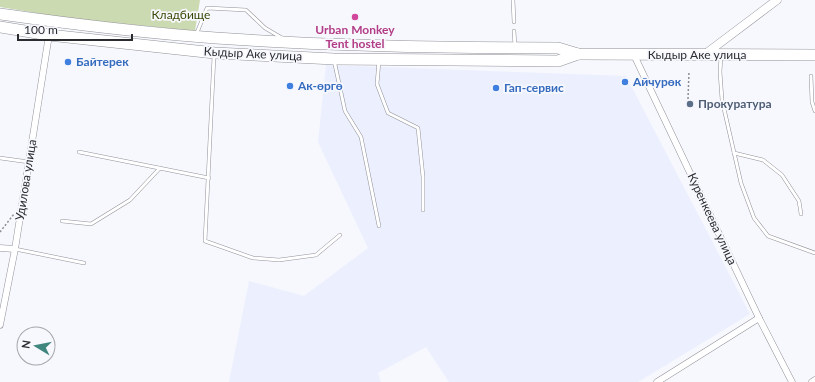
<svg xmlns="http://www.w3.org/2000/svg" width="815" height="382" font-family="Lato,sans-serif">
	<rect width="100%" height="100%" fill="#f7f8fe"/>
	<polygon fill="#eceffd" points="326,65 626,76 750,314 638,382 449,382 426,347 378,373 381,382 229,382 249,281 304,296 368,248 318,142"/>
	<polygon fill="#ccdab1" points="0,0 200,0 195,31 67,18 0,7"/>
	<g fill="none" stroke-linecap="round" stroke-linejoin="round">
		<defs>
			<g id="lane">
				<polyline points="513,0 514,22"/>
				<polyline points="514,31 515,46"/>
				<polyline points="196,35 207,8 246,10 265,28 282,38"/>
				<polyline points="214,56 205,241 253,258 279,260 316,255 340,235"/>
				<polyline points="721,56 720,72 722,100 741,183 754,218 768,236 815,253"/>
				<polyline points="334,60 345,111 361,137 379,226"/>
				<polyline points="379,61 377,84 388,113 418,128 423,177 423,210"/>
				<polyline points="811,76 812,102 815,111"/>
				<polyline points="79,152 209,178"/>
				<polyline points="734,153 763,160 782,175 799,201 801,214"/>
				<polyline points="0,158 29,162"/>
				<polyline points="62,221 91,224 130,200 160,168"/>
				<polyline points="15,249 84,263"/>
			</g>
			<g id="street">
				<polyline points="634,55 759,318 792,382"/>
				<polyline points="0,248 15,249"/>
				<polyline points="0,325 15,249 49,35"/>
				<polyline points="657,382 759,318"/>
				<polyline points="812,382 815,380"/>
			</g>
			<polyline id="secondary" points="704,55 777,0"/>
			<g id="highway">
				<path d="M0,14C71,24 145,33 216,38C330,46 444,48 558,48L578,54L815,55"/>
				<polyline points="0,27 49,35 215,53 334,59 558,61 578,54"/>
			</g>
		</defs>
		<use href="#lane" stroke="#919298" stroke-width="4"/>
		<use href="#street" stroke="#919298" stroke-width="7"/>
		<use href="#secondary" stroke="#919298" stroke-width="9"/>
		<use href="#highway" stroke="#919298" stroke-width="12"/>
		<g stroke="#8d8e92" stroke-width="1.5" stroke-dasharray="2 2" stroke-linecap="butt">
			<polyline points="688,99 689,71"/>
			<polyline points="0,232 14,214"/>
		</g>
		<use href="#lane" stroke="#fff" stroke-width="3"/>
		<use href="#street" stroke="#fff" stroke-width="6"/>
		<use href="#secondary" stroke="#fff" stroke-width="8"/>
		<use href="#highway" stroke="#fff" stroke-width="11"/>
	</g>
	<circle fill="#d1479c" stroke="#f7f8fe" stroke-width="1.5" cx="355" cy="17" r="4"/>
	<g fill="#3f7fe0" stroke="#f7f8fe" stroke-width="1.5">
		<circle cx="68" cy="62" r="4"/>
		<circle cx="625" cy="82" r="4"/>
		<circle cx="290" cy="86" r="4"/>
		<circle cx="496" cy="88" r="4"/>
	</g>
	<circle fill="#5c6f8a" stroke="#f7f8fe" stroke-width="1.5" cx="690" cy="104" r="4"/>
	<g text-anchor="middle" stroke-width="3.5" stroke-linejoin="round" paint-order="stroke">
		<g font-size="12" fill="#394804" stroke="#f7f8fe">
			<text x="181" y="19">Кладбище</text>
		</g>
		<g font-size="12" font-weight="bold" fill="#b23c85" stroke="#f7f8fe">
			<text x="355" y="34">Urban Monkey<tspan x="355" dy="14">Tent hostel</tspan></text>
		</g>
		<g font-size="12" fill="#2b2c2f" stroke="#f7f8fe">
			<text transform="translate(253 54) rotate(3)" y="4">Кыдыр Аке улица</text>
			<text x="697" y="59">Кыдыр Аке улица</text>
			<text transform="translate(26 180) rotate(-81)" y="4">Удилова улица</text>
			<text transform="translate(712 219) rotate(65)" y="4">Куренкеева улица</text>
		</g>
		<g font-size="12" font-weight="bold" fill="#366cbe" stroke="#f7f8fe" text-anchor="start">
			<text x="76" y="66">Байтерек</text>
			<text x="633" y="86">Айчурөк</text>
			<text x="298" y="90">Ак-өргө</text>
			<text x="504" y="92">Гап-сервис</text>
		</g>
		<g font-size="12" font-weight="bold" fill="#4e5e75" stroke="#f7f8fe" text-anchor="start">
			<text x="698" y="108">Прокуратура</text>
		</g>
	</g>
	<g transform="translate(36 346) rotate(280)"><circle r="19" fill="#f7f8fe" stroke="#a5a6ab"/>
	<path d="M0-3L7 15L0 10L-7 15Z" fill="#3f867f"/>
	<text y="-6" font-size="11" font-weight="bold" text-anchor="middle" fill="#2b2c2f">N</text>
	</g>
	<path d="M18 34v6h114v-6" fill="none" stroke="#2b2c2f" stroke-width="2"/>
	<text x="24" y="34" font-size="12" fill="#2b2c2f" stroke="#f7f8fe" stroke-width="3" paint-order="stroke">100 m</text>
</svg>
